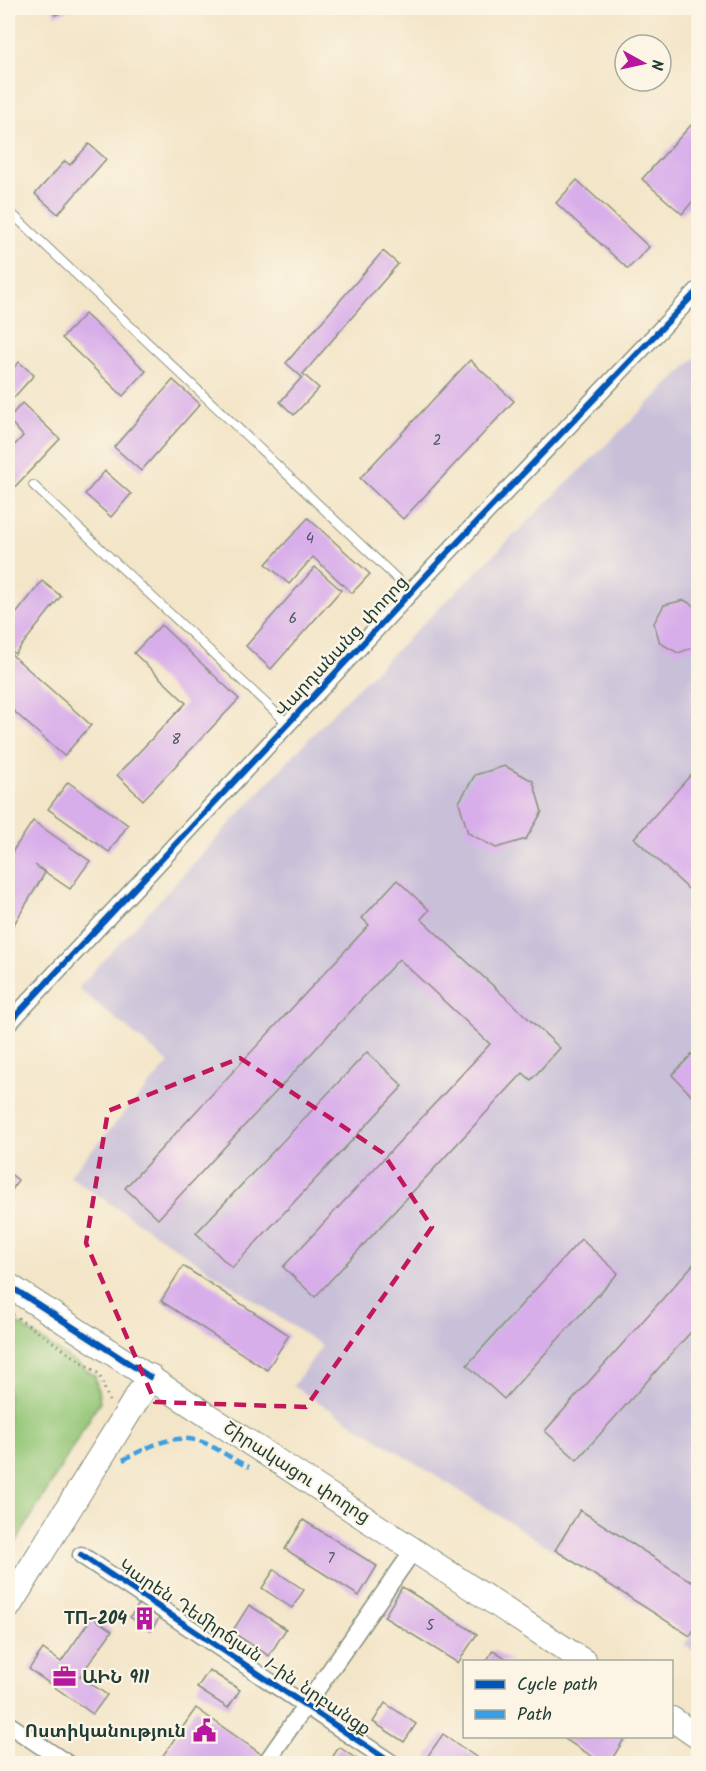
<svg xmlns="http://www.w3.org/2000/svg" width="706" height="1771" font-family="Kalam,'Noto Sans Armenian',sans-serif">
	<rect width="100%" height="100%" fill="#fcf5e5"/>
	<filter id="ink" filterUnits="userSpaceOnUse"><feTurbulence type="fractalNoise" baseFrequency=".0167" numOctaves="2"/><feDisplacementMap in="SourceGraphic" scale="12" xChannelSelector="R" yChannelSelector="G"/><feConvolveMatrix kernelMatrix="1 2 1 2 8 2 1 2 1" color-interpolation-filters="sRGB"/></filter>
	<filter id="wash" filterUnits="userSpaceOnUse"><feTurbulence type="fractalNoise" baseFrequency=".008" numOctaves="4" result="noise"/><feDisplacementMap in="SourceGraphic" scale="24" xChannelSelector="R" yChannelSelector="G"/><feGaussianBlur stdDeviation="1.35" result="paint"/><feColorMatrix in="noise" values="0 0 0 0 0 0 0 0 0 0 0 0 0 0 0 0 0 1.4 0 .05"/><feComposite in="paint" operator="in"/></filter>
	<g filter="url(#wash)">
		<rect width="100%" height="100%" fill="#f3e5c8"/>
		<polygon fill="#c8bfd8" points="698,355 698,1654 684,1645 690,1636 293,1386 322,1346 69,1176 169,1063 78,988 341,704"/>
		<polygon fill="#93c677" stroke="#598256" stroke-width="1.5" points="8,1317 95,1376 100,1401 8,1556"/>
		<g id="blocks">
			<g fill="#d8aeea">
				<polygon points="52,8 74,8 55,15"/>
				<polygon points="693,123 698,129 698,195 682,214 642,179"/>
				<polygon points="89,144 106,159 58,214 35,194 65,161 70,165"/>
				<polygon points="577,180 649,247 628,269 556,203"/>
				<polygon points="383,251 398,264 303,374 319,388 294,415 280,402 302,377 286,363"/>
				<polygon points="85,314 146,371 123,396 62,338"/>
				<polygon points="470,360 514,401 403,519 360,478"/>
				<polygon points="19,362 34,375 8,404 8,374"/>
				<polygon points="173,380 200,404 141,471 114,447"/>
				<polygon points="22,403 60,439 8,494 8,452 23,436 8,419"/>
				<polygon points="105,471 131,494 111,517 85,494"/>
				<polygon points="308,518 370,574 352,593 313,557 289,584 266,564"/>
				<polygon points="315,567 341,590 271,669 246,646"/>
				<polygon points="42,581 61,596 15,654 8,648 8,624"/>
				<polygon points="684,600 698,608 698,646 678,653 660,643 654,623 664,605"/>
				<polygon points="161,625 239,699 143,800 117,775 186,703 134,653"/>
				<polygon points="11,654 91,725 64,756 8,706 8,657"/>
				<polygon points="505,766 533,781 542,812 526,839 496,848 468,833 459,802 475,775"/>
				<polygon points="698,767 698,898 634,838"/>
				<polygon points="68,782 128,825 109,852 48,809"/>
				<polygon points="33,821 90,861 70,889 35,865 45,873 8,934 8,858"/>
				<polygon points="397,880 429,910 421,919 560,1048 531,1080 523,1073 315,1297 283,1267 490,1044 399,959 158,1219 125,1188 369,925 362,918"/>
				<polygon points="698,1048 698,1102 672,1075"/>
				<polygon points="367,1052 403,1086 232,1268 196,1233"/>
				<polygon points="8,1172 18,1180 8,1197"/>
				<polygon points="581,1239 618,1273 504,1399 467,1365"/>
				<polygon points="698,1259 698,1324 577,1460 545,1431"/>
				<polygon points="183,1266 289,1335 267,1370 161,1301"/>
				<polygon points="580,1510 698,1586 698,1622 690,1636 555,1550"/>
				<polygon points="303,1520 377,1566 359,1596 285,1549"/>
				<polygon points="274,1570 304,1590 292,1608 262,1588"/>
				<polygon points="402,1587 477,1634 458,1663 384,1617"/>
				<polygon points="139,1604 159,1618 151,1631 130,1617"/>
				<polygon points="249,1605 286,1629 269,1656 232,1632"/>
				<polygon points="92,1617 112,1631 80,1676 107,1695 93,1714 29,1669 43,1649 61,1662"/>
				<polygon points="493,1650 512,1662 486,1662"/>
				<polygon points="209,1670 240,1690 228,1708 197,1688"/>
				<polygon points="385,1703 416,1724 404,1742 373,1722"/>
				<polygon points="196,1708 261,1754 255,1764 157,1764"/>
				<polygon points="443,1734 486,1764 436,1764 427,1757"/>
				<polygon points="560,1736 626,1736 609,1764 604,1764"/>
				<polygon points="339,1747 364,1764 328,1764"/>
			</g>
		</g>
	</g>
	<g filter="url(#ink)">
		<use href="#blocks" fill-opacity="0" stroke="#89917e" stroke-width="1.5"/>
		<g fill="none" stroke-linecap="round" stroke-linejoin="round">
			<defs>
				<g id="lane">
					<polyline points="8,210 411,592"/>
					<polyline points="33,485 288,724"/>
				</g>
				<g id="street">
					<polyline points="8,1024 435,566 698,290"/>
					<polyline points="81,1555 393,1764"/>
					<polyline points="8,1724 68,1764"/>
					<polyline points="265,1764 415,1548"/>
				</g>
				<g id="secondary">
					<polyline points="8,1285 585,1662"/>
					<polyline points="672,1719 698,1737"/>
				</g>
				<polyline id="primary" points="8,1606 150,1377"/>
			</defs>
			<use href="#lane" stroke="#89917e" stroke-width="10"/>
			<use href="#street" stroke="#89917e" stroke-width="19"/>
			<use href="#secondary" stroke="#89917e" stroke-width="26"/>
			<use href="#primary" stroke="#89917e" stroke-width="28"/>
			<polyline stroke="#89917e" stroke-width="3" stroke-dasharray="1.5 4.5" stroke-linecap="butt" points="8,1311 99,1374 110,1403"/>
			<use href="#lane" stroke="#fff" stroke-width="8"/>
			<use href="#street" stroke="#fff" stroke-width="16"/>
			<use href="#secondary" stroke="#fff" stroke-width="24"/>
			<use href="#primary" stroke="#fff" stroke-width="26"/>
			<path stroke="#3c9ee2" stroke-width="4.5" stroke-dasharray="9 4.5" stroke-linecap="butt" d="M123,1460C146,1448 172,1433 199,1441C216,1446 232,1460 249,1467"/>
			<defs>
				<g id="cycleway">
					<polyline points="8,1024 435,566 698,290"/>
					<polyline points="8,1285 150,1377"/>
					<polyline points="81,1555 393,1764"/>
				</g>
			</defs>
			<use href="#cycleway" stroke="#fcf5e5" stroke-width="10"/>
			<use href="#cycleway" stroke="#0057b8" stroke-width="6"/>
		</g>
	</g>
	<path fill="none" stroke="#c2185b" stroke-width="4.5" stroke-dasharray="12 8" stroke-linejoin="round" d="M240,1058L383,1153L432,1227L306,1407L155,1402L86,1243L108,1111Z"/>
	<defs>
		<symbol id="building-bare" viewBox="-9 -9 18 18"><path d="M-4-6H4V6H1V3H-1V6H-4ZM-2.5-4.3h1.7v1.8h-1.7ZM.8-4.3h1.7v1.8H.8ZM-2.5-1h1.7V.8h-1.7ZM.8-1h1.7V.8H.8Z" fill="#b5179e" stroke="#fcf5e5" stroke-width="2.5" paint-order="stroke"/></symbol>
		<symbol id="office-bare" viewBox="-9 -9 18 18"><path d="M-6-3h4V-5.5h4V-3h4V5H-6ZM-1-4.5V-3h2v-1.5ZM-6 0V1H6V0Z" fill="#b5179e" stroke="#fcf5e5" stroke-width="2.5" paint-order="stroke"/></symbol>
		<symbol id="civic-bare" viewBox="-9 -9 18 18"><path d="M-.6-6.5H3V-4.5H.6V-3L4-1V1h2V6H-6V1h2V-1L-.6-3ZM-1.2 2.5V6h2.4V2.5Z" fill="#b5179e" stroke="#fcf5e5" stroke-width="2.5" paint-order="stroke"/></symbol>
	</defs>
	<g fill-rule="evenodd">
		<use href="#building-bare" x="128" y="1602" width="33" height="33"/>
		<use href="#office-bare" x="48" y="1660" width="33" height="33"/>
		<use href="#civic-bare" x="188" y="1714" width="33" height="33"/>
	</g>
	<g text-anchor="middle" stroke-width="4.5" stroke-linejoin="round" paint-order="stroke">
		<g font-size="15" fill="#4d5962">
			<text x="437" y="445">2</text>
			<text x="310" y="543">4</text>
			<text x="293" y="623">6</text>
			<text x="176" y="744">8</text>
			<text x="331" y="1563">7</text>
			<text x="430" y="1630">5</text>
		</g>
		<g font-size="18" fill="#1f3d34" stroke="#fcf5e5">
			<text transform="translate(341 646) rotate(-47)" y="6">Վարդանանց փողոց</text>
			<text transform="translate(297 1472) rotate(33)" y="6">Շիրակացու փողոց</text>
			<text transform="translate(245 1647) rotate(34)" y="6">Կարեն Դեմիրճյան 1-ին նրբանցք</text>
		</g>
		<g font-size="18" font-weight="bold" fill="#1f3d34" stroke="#fcf5e5" text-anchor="end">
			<text x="127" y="1624">ТП-204</text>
			<text x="82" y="1683" text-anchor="start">ԱԻՆ 911</text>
			<text x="186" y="1737">Ոստիկանություն</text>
		</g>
	</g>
	<rect width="706" height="1771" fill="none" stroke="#fcf5e5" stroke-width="30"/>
	<rect x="463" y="1660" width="210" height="78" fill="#fcf5e5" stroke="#a4ab9e" stroke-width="1.5"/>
	<rect x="475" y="1680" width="30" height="9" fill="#0057b8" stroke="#a4ab9e" stroke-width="1.5"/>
	<text x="517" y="1690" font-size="18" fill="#1f3d34">Cycle path</text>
	<rect x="475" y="1710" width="30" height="9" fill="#3c9ee2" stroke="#a4ab9e" stroke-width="1.5"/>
	<text x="517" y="1720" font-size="18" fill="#1f3d34">Path</text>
	<g transform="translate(643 63) rotate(98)"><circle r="28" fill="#fcf5e5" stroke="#a4ab9e" stroke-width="1.5"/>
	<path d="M0-4.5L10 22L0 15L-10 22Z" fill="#b5179e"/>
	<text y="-9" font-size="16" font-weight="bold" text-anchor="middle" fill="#1f3d34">N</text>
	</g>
</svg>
